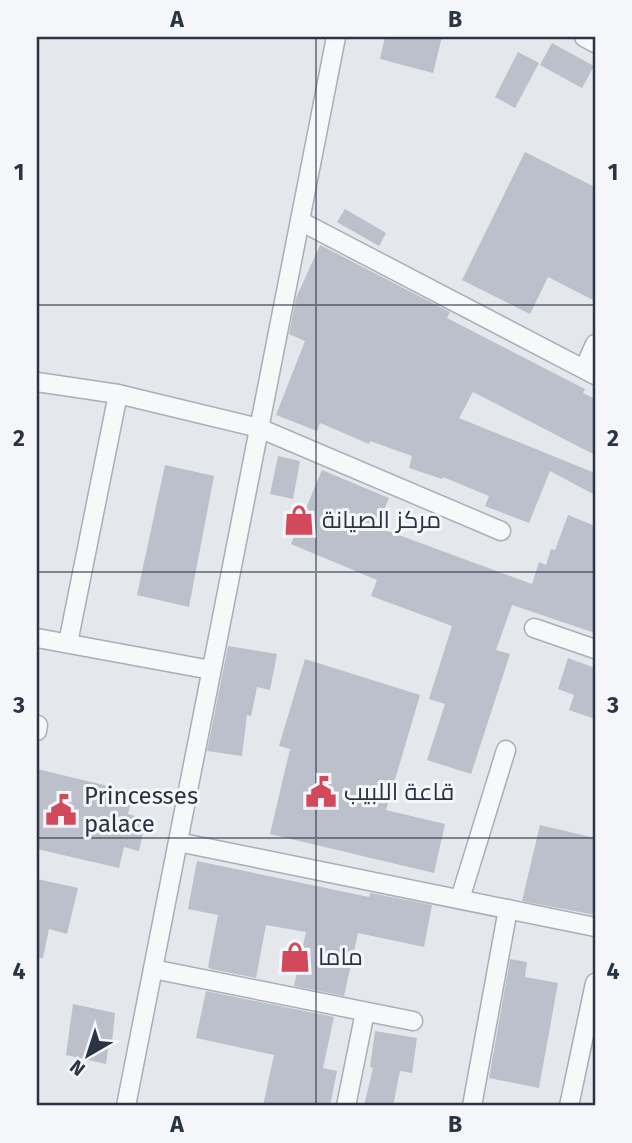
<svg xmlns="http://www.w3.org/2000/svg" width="632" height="1143" font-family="'Fira Sans',Cairo,sans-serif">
	<rect width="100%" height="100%" fill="#e4e7ec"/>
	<g fill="#bbc0ca">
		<polygon points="385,37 442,37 433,73 380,59"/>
		<polygon points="552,43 594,66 582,88 540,65"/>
		<polygon points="518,52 539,63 515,108 495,97"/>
		<polygon points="525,152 595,187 595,301 548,277 530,314 462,280"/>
		<polygon points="345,209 386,233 379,246 337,222"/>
		<polygon points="320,245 450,312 447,318 585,389 583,393 595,399 595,455 473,392 459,418 595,473 595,495 550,471 529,523 485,506 489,496 443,477 442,479 409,468 412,456 370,441 369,444 320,423 317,431 276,415 305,341 289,334 296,298"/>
		<polygon points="278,456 300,461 293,499 270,494"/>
		<polygon points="165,465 214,476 189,607 137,595"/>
		<polygon points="322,470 389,498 377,527 532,584 539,562 546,565 551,549 555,550 568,515 595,526 595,633 512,605 496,650 510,654 471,774 427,760 445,704 429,699 452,626 371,596 377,580 291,544"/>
		<polygon points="228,646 277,654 270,690 257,687 251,716 247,715 242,756 207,751"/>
		<polygon points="568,658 595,668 595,719 569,710 574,695 558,689"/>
		<polygon points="305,659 420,695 386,810 445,824 434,873 270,834 290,749 279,746"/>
		<polygon points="37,769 133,792 128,814 146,819 139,851 124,847 119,868 37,849"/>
		<polygon points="540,825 595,838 595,915 522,901"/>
		<polygon points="197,861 369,897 370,893 432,905 424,947 358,933 344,996 294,986 306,932 266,925 256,978 211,969 208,967 218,915 188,909"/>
		<polygon points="37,879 78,888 67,934 49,929 43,958 37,958"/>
		<polygon points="510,959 527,962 525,977 558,983 539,1088 489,1078"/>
		<polygon points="206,991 334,1017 323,1068 337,1071 330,1106 263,1106 274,1055 196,1038"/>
		<polygon points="73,1004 115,1013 112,1042 109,1043 106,1064 66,1055"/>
		<polygon points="375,1031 417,1038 412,1073 400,1071 393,1106 364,1106 373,1068 370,1067"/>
	</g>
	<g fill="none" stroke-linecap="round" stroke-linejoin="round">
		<defs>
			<g id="minor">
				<polyline points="584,37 595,43"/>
				<polyline points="300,221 595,375"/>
				<polyline points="584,369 595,344"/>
				<polyline points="37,382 118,394 259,428 501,531"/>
				<polyline points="534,628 595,649"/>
				<polyline points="37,638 211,670"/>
				<polyline points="68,643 118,394"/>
				<polyline points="37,731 38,725"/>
				<polyline points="178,842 595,927"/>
				<polyline points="460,899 506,750"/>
				<polyline points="153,969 413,1021"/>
				<polyline points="126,1106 336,37"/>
				<polyline points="346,1106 365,1012"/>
				<polyline points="472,1106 508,909"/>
				<polyline points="569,1106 595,983"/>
			</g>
		</defs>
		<use href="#minor" stroke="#a9aeb7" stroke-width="21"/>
		<use href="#minor" stroke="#f7f8fa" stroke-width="18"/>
	</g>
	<path fill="none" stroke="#2b3445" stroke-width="2" stroke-opacity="0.55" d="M316,37V1106M37,305H595M37,572H595M37,838H595"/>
	<defs>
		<symbol id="shop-bare" viewBox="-9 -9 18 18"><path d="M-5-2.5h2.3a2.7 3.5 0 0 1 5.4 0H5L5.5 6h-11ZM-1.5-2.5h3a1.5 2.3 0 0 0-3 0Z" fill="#d1495b" stroke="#f4f6f9" stroke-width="2.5" paint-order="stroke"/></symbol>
		<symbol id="civic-bare" viewBox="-9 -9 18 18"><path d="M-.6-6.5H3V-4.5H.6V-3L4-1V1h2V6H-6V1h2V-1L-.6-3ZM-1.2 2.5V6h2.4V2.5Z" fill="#d1495b" stroke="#f4f6f9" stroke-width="2.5" paint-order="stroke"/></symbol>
	</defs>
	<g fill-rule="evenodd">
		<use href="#shop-bare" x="277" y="498" width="44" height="44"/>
		<use href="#civic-bare" x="299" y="770" width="44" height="44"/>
		<use href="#civic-bare" x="39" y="788" width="44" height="44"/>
		<use href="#shop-bare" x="273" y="935" width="44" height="44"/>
	</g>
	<g text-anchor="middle" stroke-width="6" stroke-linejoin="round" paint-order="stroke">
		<g font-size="24" fill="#2b3445" stroke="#f4f6f9" text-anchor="start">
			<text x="322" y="528">مركز الصيانة</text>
			<text x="344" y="800">قاعة اللبيب</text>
			<text x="84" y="804">Princesses<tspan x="84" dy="28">palace</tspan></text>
			<text x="318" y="965">ماما</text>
		</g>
	</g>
	<rect width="632" height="1143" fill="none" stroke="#f4f6f9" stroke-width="77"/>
	<g transform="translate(88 1055) rotate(219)" stroke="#f4f6f9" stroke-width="5" paint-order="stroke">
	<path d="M0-5L12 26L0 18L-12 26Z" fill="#2b3445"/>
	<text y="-10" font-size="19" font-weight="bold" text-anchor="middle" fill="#2b3445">N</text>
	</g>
	<rect x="38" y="38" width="556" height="1066" fill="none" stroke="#2b3445" stroke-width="2.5"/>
	<g font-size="23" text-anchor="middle" font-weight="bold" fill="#2b3445">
		<text x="177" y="27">A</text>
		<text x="455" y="27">B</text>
		<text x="19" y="180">1</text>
		<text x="613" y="180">1</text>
		<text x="19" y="446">2</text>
		<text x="613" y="446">2</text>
		<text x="19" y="713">3</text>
		<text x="613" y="713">3</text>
		<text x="19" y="979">4</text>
		<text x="613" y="979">4</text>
		<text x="177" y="1132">A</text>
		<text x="455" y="1132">B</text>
	</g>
</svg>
